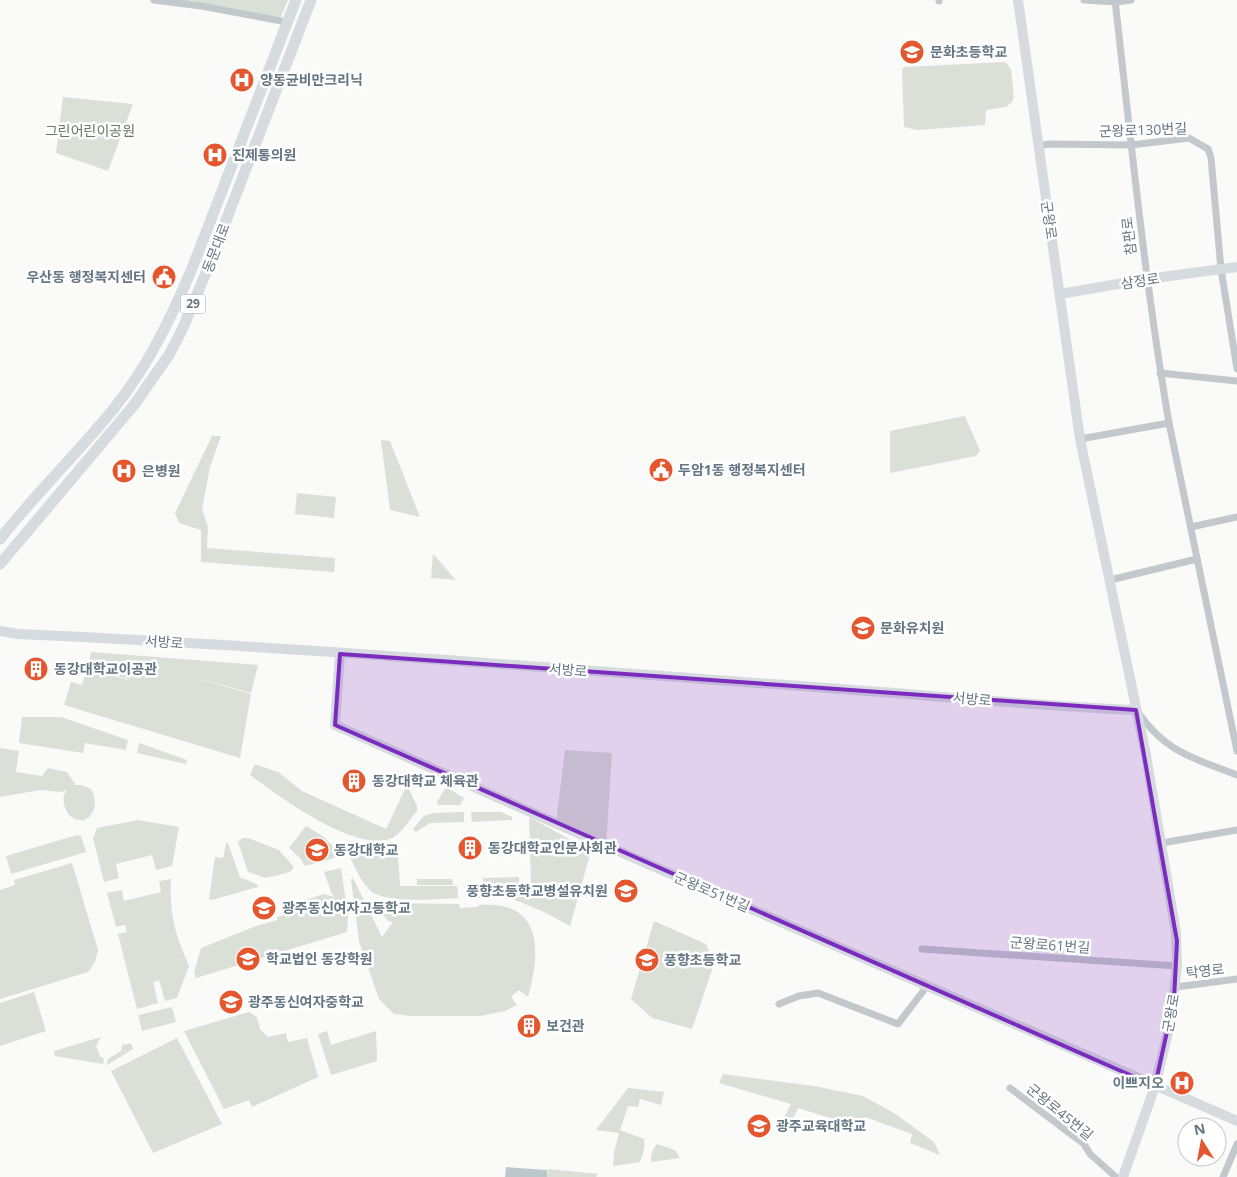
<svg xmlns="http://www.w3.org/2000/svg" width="1237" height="1177" font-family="'Open Sans','Noto Sans KR',sans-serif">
	<rect width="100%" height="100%" fill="#fafaf8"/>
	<g fill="#dadfd7">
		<polygon points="167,0 288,0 281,17"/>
		<polygon points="1005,62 1011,69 1014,97 1012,102 1006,107 986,110 985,125 917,130 904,127 902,69 905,67"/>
		<polygon points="63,97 133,104 108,171 56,153"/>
		<polygon points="965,416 980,451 976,456 890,473 890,431"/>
		<polygon points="212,436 221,436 210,467 202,509 208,527 207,548 335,558 334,572 201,562 201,530 179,523 175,513"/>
		<polygon points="381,440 390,441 420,517 390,510"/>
		<polygon points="297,493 336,497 334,518 295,514"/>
		<polygon points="433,554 456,580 431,578"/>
		<polygon points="91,652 258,665 251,693 179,673 251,694 240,758 64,705 71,682 82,685 87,668 128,680 131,671 128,679 88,667"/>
		<polygon points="22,717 61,717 128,740 126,750 85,743 83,753 19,743"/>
		<polygon points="139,743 187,760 186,764 137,753"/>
		<path d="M0,748L19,751L16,772L42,776L48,768L67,772L75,784L74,785H81L91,789C101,805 90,830 70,816C63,807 61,798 67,789L62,792L40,790L0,797Z"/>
		<polygon points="565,750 612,753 606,846 556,823"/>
		<path d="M255,764L278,772L302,791L386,829L407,785L417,806V811C410,819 402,832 394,837C358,856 278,795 250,775Z"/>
		<polygon points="446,787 464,798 460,805 438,805 437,802"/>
		<polygon points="464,812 464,822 430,823 416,832 413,829 424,816 433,813"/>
		<polygon points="471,812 501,812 512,817 512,820 472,822"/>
		<polygon points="531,818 591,851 570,926 544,912 511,898 477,898 476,886 531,884 529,819"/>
		<polygon points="138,820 179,827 172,866 156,870 152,855 116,864 119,878 104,882 93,838 97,828"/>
		<path d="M306,826C320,834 333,841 338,857L305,866L300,858L289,848Z"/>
		<polygon points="77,835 81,836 86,852 11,874 6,856"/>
		<polygon points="242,838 248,838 279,850 294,867 290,872 266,878 248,872 238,842"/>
		<polygon points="226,843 228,843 240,877 258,885 258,887 212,900 209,899 215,857 223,858"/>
		<path d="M351,844H356L398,855L400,886H457L458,898C437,899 384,904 370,890C360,881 354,865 348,853V847Z"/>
		<polygon points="72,863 98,950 95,962 88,972 0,999 0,890 15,885 14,880"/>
		<polygon points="341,868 348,917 347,932 196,978 194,973 201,948 256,926 277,920 277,917 305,909 303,901 323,894 335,897 332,894 324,872"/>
		<polygon points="519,877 519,883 483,884 483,878"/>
		<path d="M353,878L382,937L393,922L388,921L377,906L378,903L459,904L460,908L478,907L479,905C543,900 541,951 528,997L519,990L511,997L517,1005L505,1011L480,1016H410L394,1014L379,999L359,941L351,879Z"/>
		<path d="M171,879C169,914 175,934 189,966L177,998L165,1001L159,980L153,982L158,1003L137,1009L118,934L127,932L125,925L116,927L107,893L122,890L124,901L161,892L159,881Z"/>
		<polygon points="417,879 452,879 453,885 417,885"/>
		<polygon points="654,921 706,944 714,964 692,1029 652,1018 631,999"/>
		<polygon points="34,992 46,1031 0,1046 0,1003"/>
		<polygon points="172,1007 176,1022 142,1031 138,1015"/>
		<polygon points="249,1012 257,1017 260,1029 268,1037 286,1033 288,1042 307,1038 318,1077 252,1107 249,1100 224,1109 184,1031"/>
		<polygon points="327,1031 331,1045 376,1031 377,1061 331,1075 318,1034"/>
		<polygon points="101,1037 96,1046 100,1056 104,1059 103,1064 55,1056 54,1051"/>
		<polygon points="177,1038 222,1124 153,1153 111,1071"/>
		<polygon points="131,1043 133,1049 107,1065 108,1059 121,1051 122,1045"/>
		<polygon points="723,1074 814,1086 863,1096 894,1113 934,1142 940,1155 910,1143 912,1134 865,1117 859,1127 798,1108 788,1129 780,1126 791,1104 719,1083"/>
		<path d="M628,1088L664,1092L661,1105L640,1099L638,1107L628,1106L620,1130L644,1139C645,1147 643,1155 640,1162L613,1166L614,1152L619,1133L596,1130Z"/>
		<path d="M657,1144L675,1150L680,1158L651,1162C651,1155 652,1149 657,1144Z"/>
		<polygon points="548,1169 598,1174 596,1177 547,1177"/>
	</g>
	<polygon fill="#bbc7cb" points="506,1167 547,1170 547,1177 505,1177"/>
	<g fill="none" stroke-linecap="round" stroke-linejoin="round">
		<g stroke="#c3c8cc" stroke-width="7">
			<polyline points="154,0 201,6 287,22"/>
			<polyline points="939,0 939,1"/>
			<polyline points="1084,0 1116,2 1131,0"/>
			<path d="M1115,0C1131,141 1145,283 1169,423L1237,751"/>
			<polyline points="1038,146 1049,144 1131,145 1189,138 1208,149 1211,158 1221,269 1237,369"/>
			<polyline points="1160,373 1237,381"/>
			<polyline points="1080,439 1169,423"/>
			<polyline points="1191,527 1237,517"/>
			<polyline points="1110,580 1197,559"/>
			<path d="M1140,715C1167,753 1196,759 1237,775"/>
			<polyline points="1162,843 1237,830"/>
			<polyline points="922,949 1177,966"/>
			<polyline points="1176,987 1237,979"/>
			<polyline points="779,1004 799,996 818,993 898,1024 927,986"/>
			<polyline points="1010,1088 1084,1144 1090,1154 1116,1177"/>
			<polyline points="1223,1177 1237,1144"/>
		</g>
		<g stroke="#d6dbdf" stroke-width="10">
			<polyline points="1018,0 1080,439 1146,755 1176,933 1177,966 1171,1020 1155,1086 1123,1177"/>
			<polyline points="1060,294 1147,279 1237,267"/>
			<path d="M0,631L18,634C288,646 557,669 827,688C930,695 1033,706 1136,710"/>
			<polyline points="340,654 335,725 609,847 1237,1121"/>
		</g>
		<g stroke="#d6dbdf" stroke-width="11">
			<path d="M0,539C36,493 79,452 115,407C148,366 171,318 191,271L296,0"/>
			<polyline points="0,564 134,405 169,355 182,330 205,275 311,0"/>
		</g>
	</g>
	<path fill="#7b2cbf" fill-opacity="0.2" stroke="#7b2cbf" stroke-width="4" stroke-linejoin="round" d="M340,654L1136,710L1177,941L1174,1000L1155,1086L335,725Z"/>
	<defs>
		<symbol id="school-disc" viewBox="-11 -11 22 22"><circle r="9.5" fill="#e4572e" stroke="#fff"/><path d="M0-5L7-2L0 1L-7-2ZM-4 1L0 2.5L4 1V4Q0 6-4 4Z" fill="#fff"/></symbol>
		<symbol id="hospital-disc" viewBox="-11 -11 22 22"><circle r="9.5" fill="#e4572e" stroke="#fff"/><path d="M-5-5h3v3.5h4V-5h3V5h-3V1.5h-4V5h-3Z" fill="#fff"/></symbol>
		<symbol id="civic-disc" viewBox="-11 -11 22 22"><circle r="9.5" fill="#e4572e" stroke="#fff"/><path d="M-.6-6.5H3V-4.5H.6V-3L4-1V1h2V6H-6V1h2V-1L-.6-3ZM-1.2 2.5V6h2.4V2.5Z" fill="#fff"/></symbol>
		<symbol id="building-disc" viewBox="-11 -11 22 22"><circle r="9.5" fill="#e4572e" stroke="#fff"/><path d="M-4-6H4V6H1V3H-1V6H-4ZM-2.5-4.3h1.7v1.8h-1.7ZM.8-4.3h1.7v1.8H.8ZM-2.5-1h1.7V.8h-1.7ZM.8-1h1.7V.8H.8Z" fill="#fff"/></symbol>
		<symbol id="university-disc" viewBox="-11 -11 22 22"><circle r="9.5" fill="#e4572e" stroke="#fff"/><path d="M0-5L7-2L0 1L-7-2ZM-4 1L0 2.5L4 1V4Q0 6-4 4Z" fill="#fff"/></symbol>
	</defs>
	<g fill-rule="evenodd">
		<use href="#school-disc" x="898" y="38" width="28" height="28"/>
		<use href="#hospital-disc" x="228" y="66" width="28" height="28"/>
		<use href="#hospital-disc" x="201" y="141" width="28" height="28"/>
		<use href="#civic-disc" x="150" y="263" width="28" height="28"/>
		<use href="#civic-disc" x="647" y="456" width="28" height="28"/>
		<use href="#hospital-disc" x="110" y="457" width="28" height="28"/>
		<use href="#school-disc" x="849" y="614" width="28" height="28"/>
		<use href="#building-disc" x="22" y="655" width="28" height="28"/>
		<use href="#building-disc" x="340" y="767" width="28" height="28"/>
		<use href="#building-disc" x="456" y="834" width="28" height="28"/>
		<use href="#university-disc" x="303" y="836" width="28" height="28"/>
		<use href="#school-disc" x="612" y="877" width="28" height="28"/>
		<use href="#school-disc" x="250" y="894" width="28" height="28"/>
		<use href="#school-disc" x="234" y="945" width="28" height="28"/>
		<use href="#school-disc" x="633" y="946" width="28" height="28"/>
		<use href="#school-disc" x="217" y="988" width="28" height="28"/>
		<use href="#building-disc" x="515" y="1012" width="28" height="28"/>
		<use href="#hospital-disc" x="1168" y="1069" width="28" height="28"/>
		<use href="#university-disc" x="745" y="1112" width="28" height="28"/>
	</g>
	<g text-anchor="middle" stroke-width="5" stroke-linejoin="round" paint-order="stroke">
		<rect fill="#fff" stroke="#939fa8" stroke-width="1" x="180.5" y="294.5" width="25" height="19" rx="4"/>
		<g font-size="12" font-weight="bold" fill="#657683">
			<text x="193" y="308">29</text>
		</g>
		<g font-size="14" font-weight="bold" fill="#657683" stroke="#fff" text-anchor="start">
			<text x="930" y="57">문화초등학교</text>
			<text x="260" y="85">양동균비만크리닉</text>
			<text x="232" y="160">진제통의원</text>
			<text x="146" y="282" text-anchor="end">우산동 행정복지센터</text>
			<text x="678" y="475">두암1동 행정복지센터</text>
			<text x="142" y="476">은병원</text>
			<text x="880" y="633">문화유치원</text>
			<text x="54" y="674">동강대학교이공관</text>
			<text x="372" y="786">동강대학교 체육관</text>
			<text x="488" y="853">동강대학교인문사회관</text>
			<text x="334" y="855">동강대학교</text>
			<text x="608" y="896" text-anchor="end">풍향초등학교병설유치원</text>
			<text x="282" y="913">광주동신여자고등학교</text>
			<text x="266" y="964">학교법인 동강학원</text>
			<text x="664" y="965">풍향초등학교</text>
			<text x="248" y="1007">광주동신여자중학교</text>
			<text x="546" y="1031">보건관</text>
			<text x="1164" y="1088" text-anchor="end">이쁘지오</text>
			<text x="776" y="1131">광주교육대학교</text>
		</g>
		<g font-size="14" fill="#657683" stroke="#fff">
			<text transform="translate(1143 130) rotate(-2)" y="5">군왕로130번길</text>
			<text transform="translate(1049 220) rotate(82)" y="5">군왕로</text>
			<text transform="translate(1129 236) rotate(-97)" y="5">참판로</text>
			<text transform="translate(216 248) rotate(-69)" y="5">동문대로</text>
			<text transform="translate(1140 281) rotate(-9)" y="5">삼정로</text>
			<text transform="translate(164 642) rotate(4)" y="5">서방로</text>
			<text transform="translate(568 670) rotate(4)" y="5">서방로</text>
			<text transform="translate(972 699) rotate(5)" y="5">서방로</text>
			<text transform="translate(712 892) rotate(23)" y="5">군왕로51번길</text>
			<text transform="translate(1050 945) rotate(4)" y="5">군왕로61번길</text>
			<text transform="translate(1205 971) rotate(-7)" y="5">탁영로</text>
			<text transform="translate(1171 1013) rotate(-80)" y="5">군왕로</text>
			<text transform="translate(1060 1112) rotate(39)" y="5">군왕로45번길</text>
		</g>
		<g font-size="14" fill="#687a64" stroke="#fff">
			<text x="90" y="136">그린어린이공원</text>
		</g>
	</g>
	<g transform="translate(1202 1142) rotate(349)"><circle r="24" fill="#ffffff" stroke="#c1c8cd"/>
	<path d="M0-4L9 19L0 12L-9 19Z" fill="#e4572e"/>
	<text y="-8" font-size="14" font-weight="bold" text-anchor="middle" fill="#657683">N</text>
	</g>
</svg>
